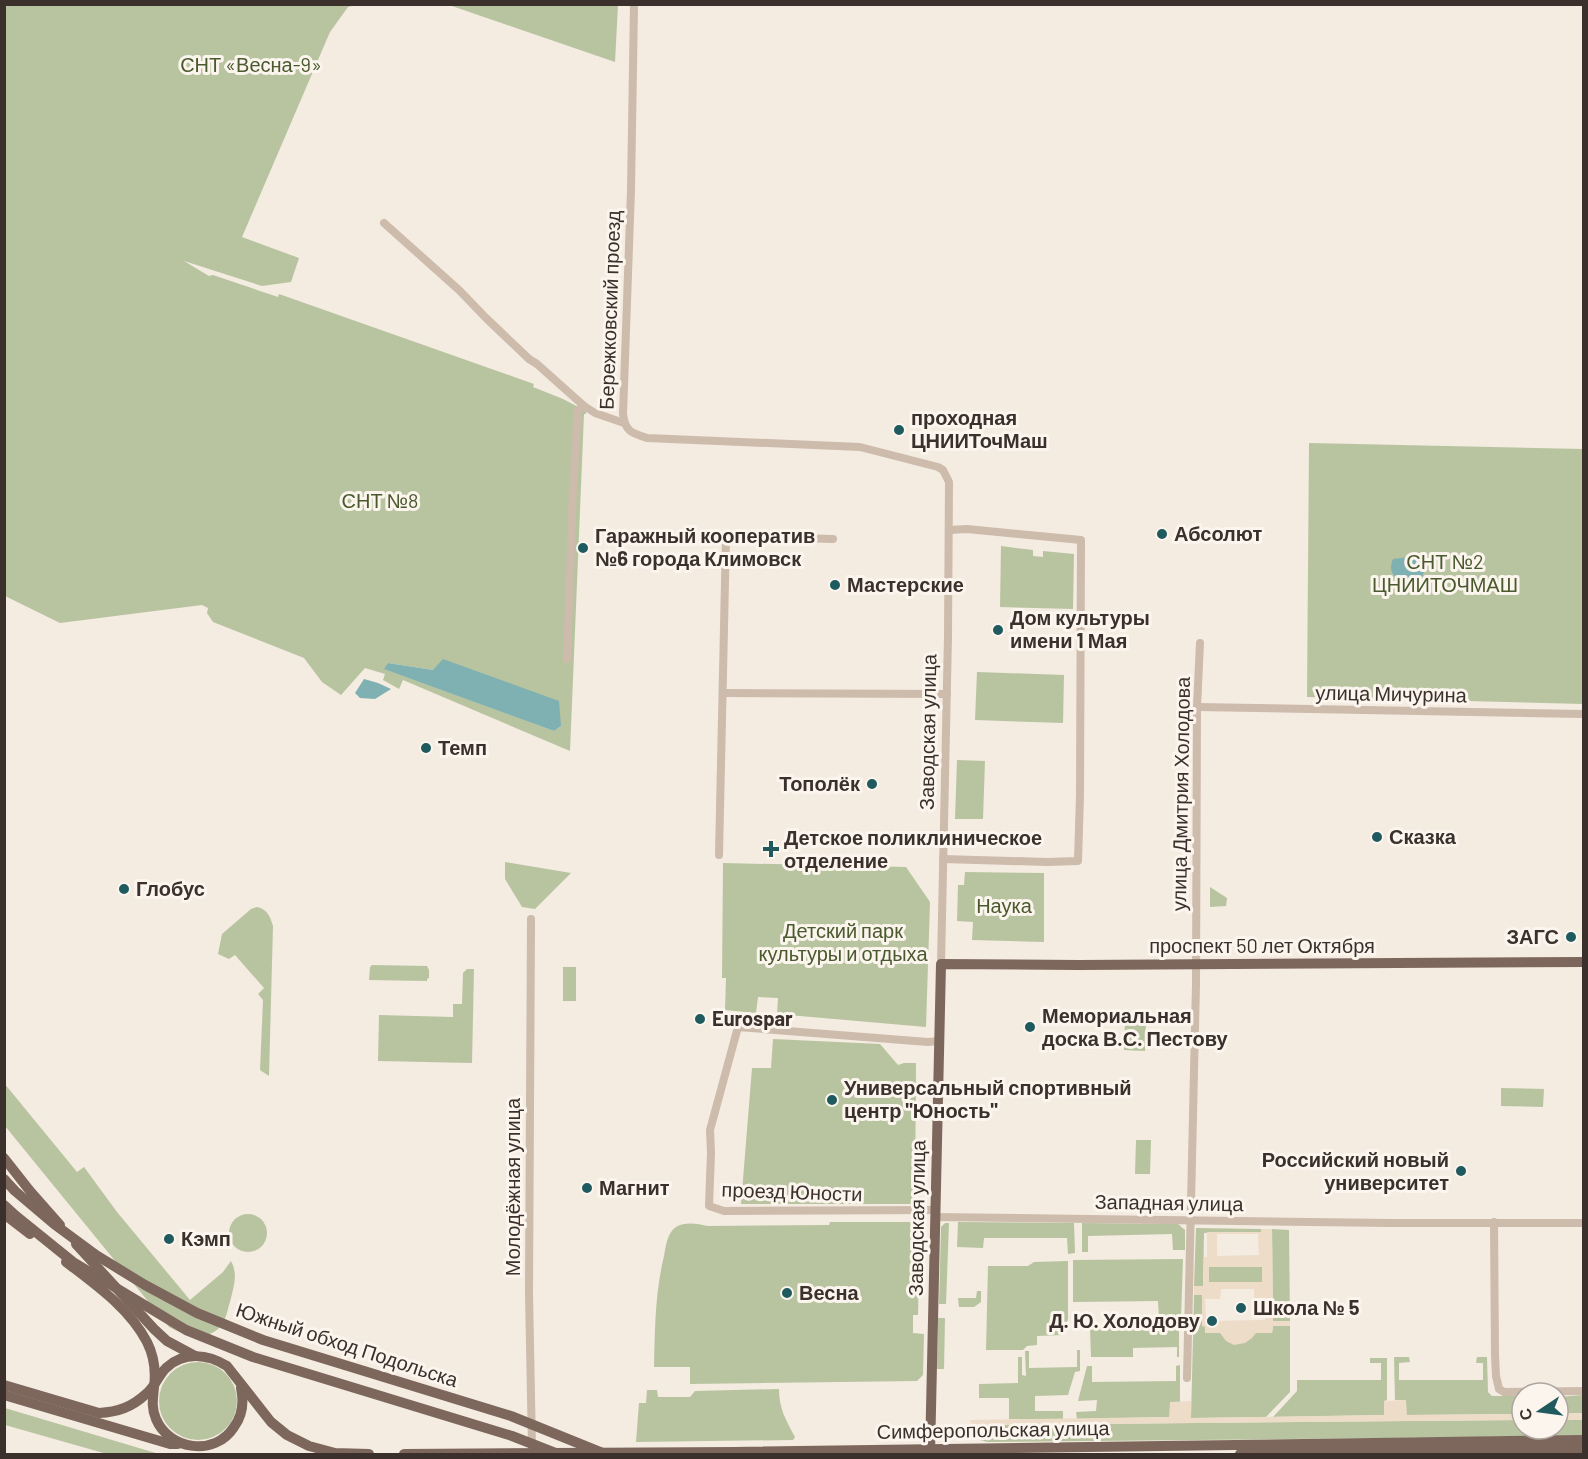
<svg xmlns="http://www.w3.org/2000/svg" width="1588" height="1459" font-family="Barlow,sans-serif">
	<rect width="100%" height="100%" fill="#f4ebe1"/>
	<g fill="#b8c4a0" fill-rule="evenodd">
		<path d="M4,5H356L348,7L330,32L242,237L299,258L291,282L262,286L184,261L209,276L213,275L278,297L279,294L534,384L533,387L563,399L586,411V414H584L570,751L403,680L399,689L383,680L385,674L365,668L341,695L322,682L304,658L213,622L207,613L208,608L202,605L60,623L5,596ZM388,663L433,670L561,726L554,731L385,669Z"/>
		<polygon points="449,5 618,5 615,62"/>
		<polygon points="1309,443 1583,449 1583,704 1307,697"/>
		<polygon points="1001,546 1033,550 1033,556 1043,557 1043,551 1074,554 1073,609 1000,607"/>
		<polygon points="977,672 1064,675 1063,723 975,720"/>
		<polygon points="957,760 985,761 983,819 955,819"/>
		<polygon points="505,862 571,873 535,909 522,907 505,879"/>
		<polygon points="723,863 906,867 930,902 926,1027 777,1014 778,998 758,997 756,1013 725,1010 726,978 722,978"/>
		<polygon points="965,872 1044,873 1044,942 972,940 973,922 957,921 958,885 964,885"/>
		<polygon points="1210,887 1227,898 1226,906 1210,907"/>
		<path d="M257,907C267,909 270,916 273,926L269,1076L260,1070L263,1000L258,994L264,988L235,955L229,959L218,954L222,934L251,909Z"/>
		<polygon points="372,965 427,966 429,970 429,978 427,979 427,981 369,980 370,967"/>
		<rect x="563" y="967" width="13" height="34"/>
		<polygon points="467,969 474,969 472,1063 378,1061 379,1015 453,1017 453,1004 462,1004 463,973"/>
		<polygon points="1125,1020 1146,1021 1145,1051 1124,1050"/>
		<polygon points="773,1039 880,1044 898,1065 904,1063 916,1063 915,1204 741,1204 752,1068 771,1068"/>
		<path d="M4,1083L77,1172L84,1167L117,1212L190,1300L223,1272L231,1261C238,1274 234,1285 231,1298C228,1308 226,1322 218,1329C203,1342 184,1335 169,1327L5,1126Z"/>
		<polygon points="1501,1088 1544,1089 1543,1107 1501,1106"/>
		<polygon points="1136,1140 1151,1140 1150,1174 1135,1174"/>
		<circle cx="248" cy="1233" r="19"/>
		<path d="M830,1222H920L918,1315H913V1333L924,1334L923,1375L917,1381L690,1384V1367H654C655,1328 655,1293 664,1256C666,1246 667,1233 676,1227C686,1221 698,1224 708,1226L829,1225Z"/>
		<polygon points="958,1222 1074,1223 1075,1253 1068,1254 1067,1238 984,1238 983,1248 957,1247"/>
		<polygon points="945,1223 949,1223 946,1304 939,1304 941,1227"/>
		<polygon points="1082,1223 1178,1224 1185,1230 1185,1250 1173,1250 1172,1234 1088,1236 1088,1252 1082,1252"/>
		<polygon points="1196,1228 1261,1229 1261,1232 1204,1233 1203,1287 1194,1286"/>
		<polygon points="1272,1229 1289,1230 1290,1321 1273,1321"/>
		<polygon points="1183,1259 1181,1318 1159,1318 1158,1301 1073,1302 1073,1260"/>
		<polygon points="1068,1261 1068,1319 1063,1335 1037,1336 1037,1345 1027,1346 1023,1350 986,1350 988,1266 1028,1266 1034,1262"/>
		<rect x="1209" y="1267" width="53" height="15"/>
		<polygon points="977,1291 981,1291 981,1302 974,1307 959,1307 958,1298 976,1298"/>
		<polygon points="1194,1295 1202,1295 1202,1326 1256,1333 1272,1333 1273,1326 1290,1326 1290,1392 1266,1417 1191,1418"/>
		<polygon points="938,1318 945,1318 944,1369 937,1369"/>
		<polygon points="1090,1328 1179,1328 1179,1357 1177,1357 1177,1347 1133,1348 1133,1357 1091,1357"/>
		<polygon points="1077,1350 1080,1350 1080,1371 1075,1372 1068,1395 1035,1396 1035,1411 1063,1411 1063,1419 1009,1419 1009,1398 979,1398 979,1384 1018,1383 1018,1357 1022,1357 1022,1375 1026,1376 1025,1351 1029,1351 1029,1368 1077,1367"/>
		<polygon points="1394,1357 1409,1357 1410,1362 1399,1363 1399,1380 1483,1380 1483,1363 1476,1363 1477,1357 1487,1357 1488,1392 1492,1396 1522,1396 1522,1414 1406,1415 1406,1400 1395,1400"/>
		<polygon points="1370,1358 1387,1358 1387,1400 1384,1401 1384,1415 1273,1417 1297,1391 1297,1380 1381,1380 1381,1363 1370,1363"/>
		<circle cx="198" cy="1401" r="39"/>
		<polygon points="1180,1365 1180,1402 1170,1402 1170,1417 1077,1419 1076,1412 1096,1411 1097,1400 1078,1401 1087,1366 1092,1366 1092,1382 1176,1381 1176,1366"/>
		<path d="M779,1389C779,1409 786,1420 795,1437L793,1440L636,1442L639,1403H646L647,1390H657L658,1397H690L695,1391Z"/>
		<polygon points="1583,1395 1583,1413 1558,1413 1558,1397"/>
		<polygon points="4,1408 5,1408 159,1454 107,1454 5,1425"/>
		<polygon points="1522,1420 1522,1429 1558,1429 1558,1420 1584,1420 1583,1436 987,1442 980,1440 973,1430 985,1430 985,1425"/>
	</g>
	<g fill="#ecdcc8" fill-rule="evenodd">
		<path d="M1261,1229H1272L1273,1321H1290V1326H1273L1272,1333H1256L1252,1338L1245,1343L1234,1345L1226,1341L1220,1333H1205V1327L1202,1326V1295H1194V1286H1203L1204,1257H1207V1232H1261ZM1217,1234H1258L1259,1255L1217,1256ZM1209,1267H1262V1282H1209ZM1221,1289H1254V1298H1265V1320L1206,1321L1205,1299H1220Z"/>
		<polygon points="1406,1400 1407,1415 1522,1414 1522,1420 985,1425 985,1430 973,1430 970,1420 1169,1417 1170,1402 1191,1401 1191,1418 1384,1415 1384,1401"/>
		<rect x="1558" y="1413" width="25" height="7"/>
	</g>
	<g fill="#7fb0b2">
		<path d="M1418,556C1426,559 1426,572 1421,578L1395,577C1390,571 1390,566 1393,559Z"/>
		<polygon points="443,659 559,701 561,726 554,731 384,669 388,663 433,670"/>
		<polygon points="364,679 378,683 391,689 375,699 360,698 355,693"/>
	</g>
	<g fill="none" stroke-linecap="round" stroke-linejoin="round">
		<g stroke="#cdbbac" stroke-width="8">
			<path d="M634,4L631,190L623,414C625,431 631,433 647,438L860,447L938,467L943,470L949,482L948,636L941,964"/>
			<polyline points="384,223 459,290 486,318 529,359 537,364 584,406 595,413 624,423"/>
			<polyline points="567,659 573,487 578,410 584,406"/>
			<polyline points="724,693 947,694"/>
			<polyline points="1197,707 1584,714"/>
			<polyline points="719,855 726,536 833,539"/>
			<polyline points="943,859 1047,862 1078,861 1080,795 1081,540 967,529 950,530"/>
			<polyline points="531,919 529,1293 532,1448"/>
			<polyline points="935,1210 724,1211 709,1206 711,1153 710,1130 738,1027 928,1042 939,1041"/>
			<polyline points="935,1217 1390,1223 1584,1223"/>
			<polyline points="1494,1222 1495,1355 1496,1376 1499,1389 1504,1392 1584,1391"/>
			<polyline points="1187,1378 1196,984 1197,707 1200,643"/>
		</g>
		<g stroke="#7d675c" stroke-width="10">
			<polyline points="4,1158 30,1191 60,1225"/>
			<polyline points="4,1214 30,1234"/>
			<polyline points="76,1244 154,1329 167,1341 195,1356"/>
			<path d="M66,1262C96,1285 129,1308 147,1342C154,1356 156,1372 154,1387C153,1398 151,1408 156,1419C169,1450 215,1457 234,1427C243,1415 244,1402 241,1388"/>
			<path d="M4,1385L99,1413C118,1412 132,1407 146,1394C155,1387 158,1376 166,1368C184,1351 208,1354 227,1366L271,1422L287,1435L309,1446L335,1453L369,1454"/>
			<polyline points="4,1395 170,1444 178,1444"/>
			<polyline points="404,1454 735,1452 1584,1440"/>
			<polyline points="930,1454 941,964 1079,965 1584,962"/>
			<polyline points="1240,1454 1328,1452 1584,1449"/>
		</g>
		<g stroke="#7d675c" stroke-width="10">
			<polyline points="4,1179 15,1191 54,1224 96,1255 145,1285 197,1313 263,1340 511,1416 605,1454"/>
			<polyline points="4,1205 16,1216 73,1262 186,1330 253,1357 512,1436 558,1454"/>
		</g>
	</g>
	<g fill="#1f5a5e" stroke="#fbf5ee" stroke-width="2">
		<circle cx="899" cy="430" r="6"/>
		<circle cx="1162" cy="534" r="6"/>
		<circle cx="583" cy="548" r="6"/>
		<circle cx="835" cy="585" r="6"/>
		<circle cx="998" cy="630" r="6"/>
		<circle cx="426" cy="748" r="6"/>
		<circle cx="872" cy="784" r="6"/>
		<circle cx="1377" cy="837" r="6"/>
		<path d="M768 840h6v6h6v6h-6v6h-6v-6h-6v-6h6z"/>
		<circle cx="124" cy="889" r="6"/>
		<circle cx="1571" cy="937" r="6"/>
		<circle cx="700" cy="1019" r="6"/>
		<circle cx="1030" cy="1027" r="6"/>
		<circle cx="832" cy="1100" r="6"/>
		<circle cx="1461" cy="1171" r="6"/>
		<circle cx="587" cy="1188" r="6"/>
		<circle cx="169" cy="1239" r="6"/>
		<circle cx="787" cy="1293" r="6"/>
		<circle cx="1241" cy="1308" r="6"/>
		<circle cx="1212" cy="1321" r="6"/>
	</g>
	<g text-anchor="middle" stroke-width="6" stroke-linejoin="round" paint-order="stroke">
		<g font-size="20" fill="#4a5a2e" stroke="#fbf5ee">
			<text x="251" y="72">СНТ «Весна-9»</text>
			<text x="380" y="508">СНТ №8</text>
			<text x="1445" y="569">СНТ №2<tspan x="1445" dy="23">ЦНИИТОЧМАШ</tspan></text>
			<text x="1004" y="913">Наука</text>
			<text x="843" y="938">Детский парк<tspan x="843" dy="23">культуры и отдыха</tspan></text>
		</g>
		<g font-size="20" fill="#3b302b" stroke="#fbf5ee">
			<text transform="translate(610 310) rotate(-88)" y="7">Бережковский проезд</text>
			<text transform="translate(1391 694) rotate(1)" y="7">улица Мичурина</text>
			<text transform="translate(928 732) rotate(-89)" y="7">Заводская улица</text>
			<text transform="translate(1181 794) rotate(-89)" y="7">улица Дмитрия Холодова</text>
			<text x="1262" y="953">проспект 50 лет Октября</text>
			<text transform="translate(513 1187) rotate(-90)" y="7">Молодёжная улица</text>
			<text transform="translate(792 1192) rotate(2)" y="7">проезд Юности</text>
			<text transform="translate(1169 1203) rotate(1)" y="7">Западная улица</text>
			<text transform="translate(917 1218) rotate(-89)" y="7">Заводская улица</text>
			<text transform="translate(347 1345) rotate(18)" y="7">Южный обход Подольска</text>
			<text transform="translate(993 1430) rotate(-1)" y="7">Симферопольская улица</text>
		</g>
		<g font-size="20" font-weight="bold" fill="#3b302b" stroke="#fbf5ee" text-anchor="start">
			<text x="911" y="425">проходная<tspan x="911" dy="23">ЦНИИТочМаш</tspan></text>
			<text x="1174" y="541">Абсолют</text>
			<text x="595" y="543">Гаражный кооператив<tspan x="595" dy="23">№6 города Климовск</tspan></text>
			<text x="847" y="592">Мастерские</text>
			<text x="1010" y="625">Дом культуры<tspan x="1010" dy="23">имени 1 Мая</tspan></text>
			<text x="438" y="755">Темп</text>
			<text x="860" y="791" text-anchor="end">Тополёк</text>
			<text x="1389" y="844">Сказка</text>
			<text x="784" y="845">Детское поликлиническое<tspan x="784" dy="23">отделение</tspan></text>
			<text x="136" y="896">Глобус</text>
			<text x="1559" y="944" text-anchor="end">ЗАГС</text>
			<text x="1042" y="1023">Мемориальная<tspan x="1042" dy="23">доска В.С. Пестову</tspan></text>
			<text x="712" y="1026">Eurospar</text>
			<text x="844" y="1095">Универсальный спортивный<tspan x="844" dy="23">центр "Юность"</tspan></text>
			<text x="1449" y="1167" text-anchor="end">Российский новый<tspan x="1449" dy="23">университет</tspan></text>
			<text x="599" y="1195">Магнит</text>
			<text x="181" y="1246">Кэмп</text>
			<text x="799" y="1300">Весна</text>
			<text x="1253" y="1315">Школа № 5</text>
			<text x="1200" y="1328" text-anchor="end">Д. Ю. Холодову</text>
		</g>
	</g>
	<rect width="1588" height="1459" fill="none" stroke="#3b302b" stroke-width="12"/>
	<g transform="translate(1540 1411) rotate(257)"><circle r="28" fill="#fbf5ee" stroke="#aea6a0" stroke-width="1.5"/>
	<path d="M0-4.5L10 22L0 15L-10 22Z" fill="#1f5a5e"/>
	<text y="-9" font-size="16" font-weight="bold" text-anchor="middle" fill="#3b302b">С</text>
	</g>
</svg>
